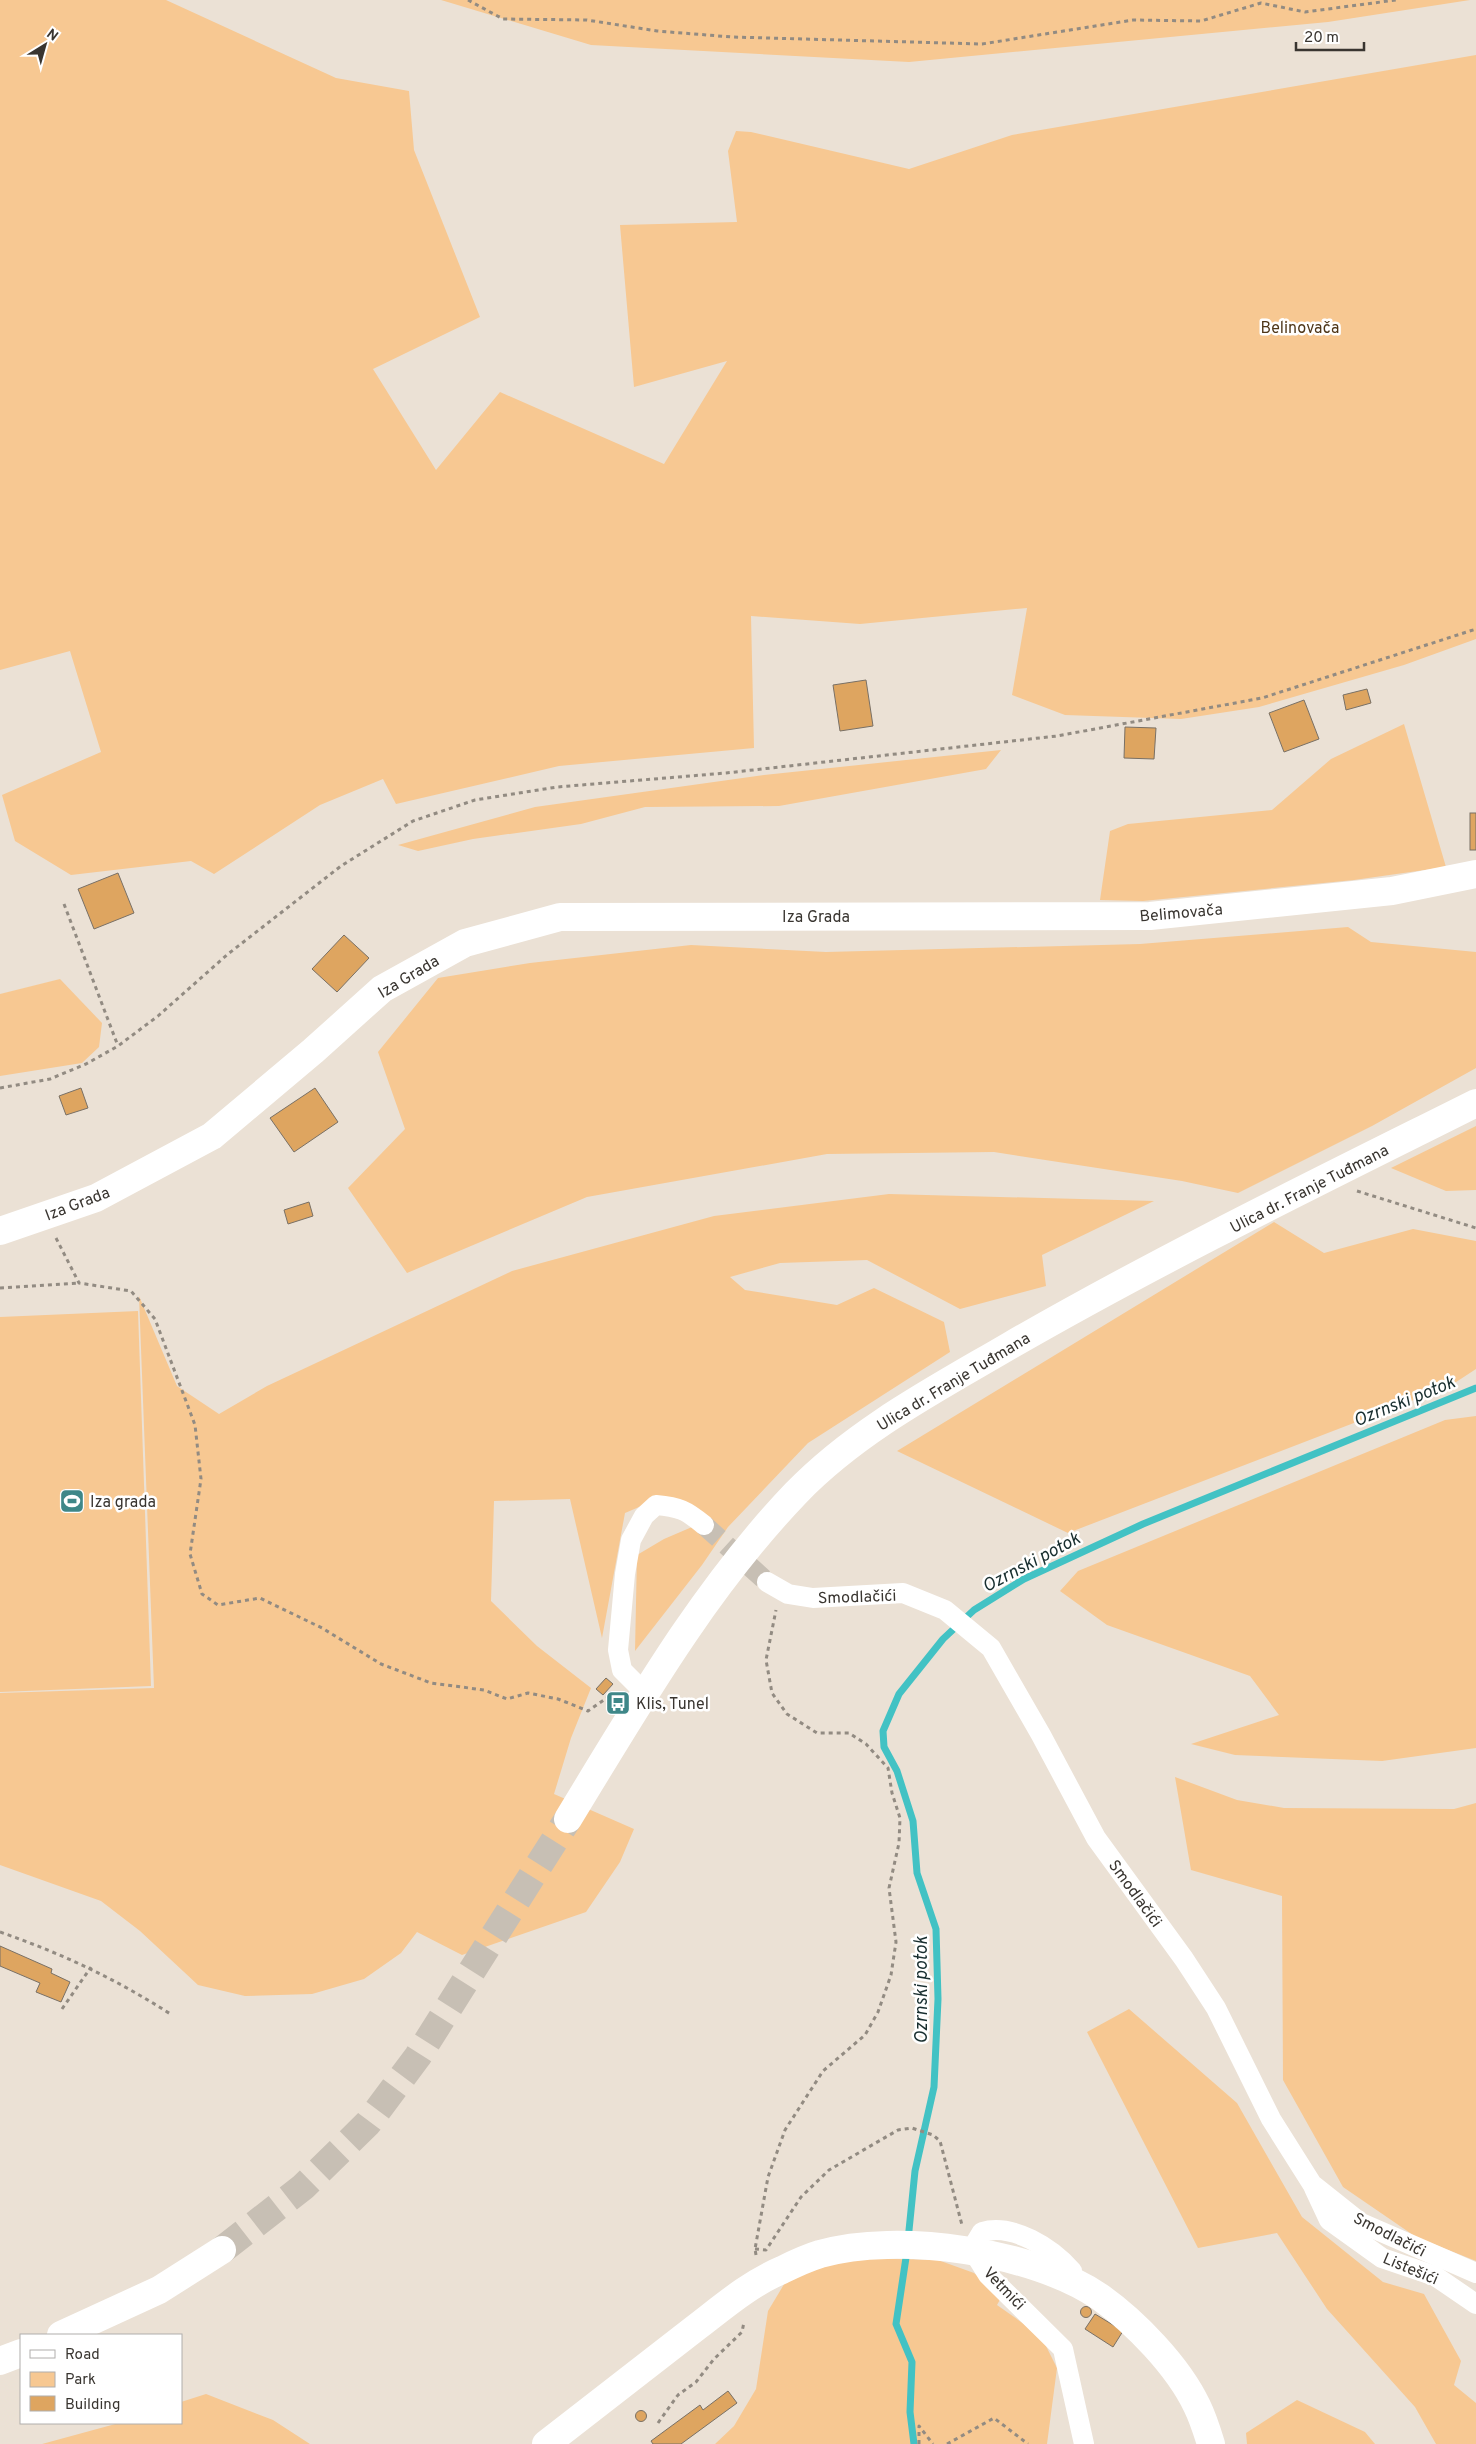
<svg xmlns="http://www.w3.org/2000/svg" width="1476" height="2444" font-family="Overpass,sans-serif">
	<rect width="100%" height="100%" fill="#ebe1d5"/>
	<g fill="#f7c892">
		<polygon points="0,0 166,0 336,78 409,91 414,150 480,317 373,369 436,470 500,392 664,464 727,361 634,387 620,225 737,222 728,151 736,131 751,132 909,169 1012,135 1476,55 1476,639 1404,665 1259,707 1181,719 1065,715 1012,695 1027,608 860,624 751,616 754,748 559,766 396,804 383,779 320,805 214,874 191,861 71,875 15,841 2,795 101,752 70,651 0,670"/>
		<polygon points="441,0 1470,0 1328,22 909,62 591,45"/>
		<polygon points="1404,724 1446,867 1354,880 1143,901 1100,900 1110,831 1128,824 1272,810 1331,759"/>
		<polygon points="1001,750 986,769 779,806 645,807 581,824 473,839 418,851 398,845 535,807 764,775"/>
		<polygon points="1348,927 1371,942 1476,952 1476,1068 1372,1126 1238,1193 1182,1181 994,1152 827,1154 587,1197 407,1273 348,1188 405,1129 378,1052 438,978 530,963 691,945 826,952 1140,944"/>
		<polygon points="60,979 102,1023 99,1047 82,1063 0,1076 0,994"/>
		<polygon points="1476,1126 1476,1190 1446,1191 1391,1168"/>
		<polygon points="889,1194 1154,1201 1042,1255 1046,1286 960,1309 867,1260 780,1263 730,1277 745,1290 837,1305 874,1288 944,1322 950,1352 808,1443 728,1527 702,1565 635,1651 637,1555 664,1539 706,1521 653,1501 625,1513 602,1638 570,1499 494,1501 491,1601 537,1646 591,1688 571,1738 554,1794 634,1829 620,1862 586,1912 462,1955 417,1932 401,1953 364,1979 312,1994 245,1996 198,1985 140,1931 101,1901 0,1865 0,1693 154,1688 139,1296 177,1386 219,1414 267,1386 512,1271 714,1216"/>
		<polygon points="1274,1222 1324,1253 1413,1229 1476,1241 1476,1369 1450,1386 1068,1533 897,1451"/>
		<polygon points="138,1311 151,1686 0,1692 0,1317"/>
		<polygon points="1476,1416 1476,1748 1382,1761 1235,1755 1191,1744 1279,1715 1250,1676 1107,1625 1060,1591 1078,1571 1445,1420"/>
		<polygon points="1175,1777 1237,1800 1284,1808 1454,1809 1476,1803 1476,2261 1416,2237 1343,2187 1283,2080 1282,1896 1191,1870"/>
		<polygon points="1129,2009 1237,2103 1302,2217 1383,2282 1424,2294 1461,2361 1454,2385 1476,2403 1476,2444 1436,2444 1415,2407 1327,2309 1277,2233 1198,2248 1087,2032"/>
		<polygon points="853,2258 938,2260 974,2273 1002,2296 997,2305 1041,2336 1057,2368 1047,2444 715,2444 734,2426 756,2389 768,2311 789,2276"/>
		<polygon points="206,2394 273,2420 310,2444 42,2444 119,2423 181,2423 181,2402"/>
		<polygon points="1297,2400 1365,2432 1375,2444 1247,2444 1246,2433"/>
	</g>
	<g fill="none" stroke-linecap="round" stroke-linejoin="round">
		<g stroke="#42c2c4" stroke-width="7">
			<polyline points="908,2240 915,2171 934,2087 938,1999 936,1929 917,1873 913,1821 897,1771 884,1747 883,1731 899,1694 943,1639 974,1610 1024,1579 1143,1524 1476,1388"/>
			<polyline points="907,2251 896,2324 912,2362 910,2412 914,2444"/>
		</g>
	</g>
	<g fill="#dea560" stroke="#797065">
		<polygon points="866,680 873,726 840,731 833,685"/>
		<polygon points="1367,689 1371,703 1346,710 1343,695"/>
		<polygon points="1304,700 1319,739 1284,752 1269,713"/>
		<polygon points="1125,727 1156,728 1154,759 1124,758"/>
		<rect x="1470" y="813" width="6" height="37"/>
		<polygon points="118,873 134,913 94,929 78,889"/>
		<polygon points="344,935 369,958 337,992 312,969"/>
		<polygon points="81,1088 88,1108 66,1115 59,1096"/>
		<polygon points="315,1088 338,1122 294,1152 270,1118"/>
		<polygon points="309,1202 313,1216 288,1224 284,1210"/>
		<polygon points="606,1678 613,1684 603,1695 596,1689"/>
		<polygon points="0,1946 52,1969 51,1973 70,1982 61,2002 36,1992 40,1983 0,1966"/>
		<circle cx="1086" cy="2312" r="5.5"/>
		<polygon points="1095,2314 1123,2331 1113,2347 1085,2329"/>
		<polygon points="728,2391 737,2403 681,2444 653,2444 651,2441 700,2405 703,2410"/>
		<circle cx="641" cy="2416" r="5.5"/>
	</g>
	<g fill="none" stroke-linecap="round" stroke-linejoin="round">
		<polyline stroke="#c7bfb4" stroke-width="20" stroke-dasharray="20 10" stroke-linecap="butt" points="704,1525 767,1582"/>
		<polyline stroke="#c7bfb4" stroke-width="28" stroke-dasharray="28 14" stroke-linecap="butt" points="222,2250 303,2187 368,2123 418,2056 568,1819"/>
		<g stroke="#928b82" stroke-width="3" stroke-dasharray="4 4" stroke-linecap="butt">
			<polyline points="468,0 503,19 587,20 657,31 732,37 982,44 1133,20 1201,21 1261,3 1305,12 1396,0"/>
			<polyline points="64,904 118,1046"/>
			<polyline points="0,1088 50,1079 86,1064 118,1046 158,1016 228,954 341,866 413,821 475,800 557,787 726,773 1057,736 1262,698 1476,629"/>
			<polyline points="1357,1191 1476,1228"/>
			<polyline points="56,1238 79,1283 131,1291 155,1319 195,1425 201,1479 190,1554 202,1594 218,1605 260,1598 322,1628 381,1664 431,1683 484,1690 507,1699 528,1693 558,1699 588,1711 614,1693"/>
			<polyline points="0,1288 79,1283"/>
			<path d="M0,1932C63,1954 116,1979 172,2015"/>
			<polyline points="62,2009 91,1967"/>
			<polyline points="755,2249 766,2250 801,2197 829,2170 898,2130 912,2128 933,2135 940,2141 962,2225"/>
			<polyline points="756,2255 755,2249 768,2177 785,2130 823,2071 865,2035 878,2012 891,1975 896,1942 889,1888 899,1843 900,1818 892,1793 888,1768 866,1744 849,1733 817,1733 787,1714 772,1693 766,1660 776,1610"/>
			<polyline points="658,2423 678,2395 696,2382 714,2359 742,2332 744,2322"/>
			<polyline points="919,2444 919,2426 933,2444"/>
			<polyline points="947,2444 994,2418 1028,2444"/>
		</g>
		<g stroke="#fff" stroke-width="20">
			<polyline points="767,1582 788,1594 813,1598 903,1593 945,1610 991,1648 1041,1735 1096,1838 1184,1959 1216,2008 1271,2119 1312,2184 1361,2223 1476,2273"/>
			<path d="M645,1693L622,1670L618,1650L625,1574L631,1540L644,1516L656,1505C679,1507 686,1510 704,1525"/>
			<polyline points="1314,2188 1329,2220 1382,2258 1435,2276 1476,2304"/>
			<path d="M1071,2280L1072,2271C1052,2248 1013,2223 982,2232L976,2242L978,2259L988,2275L1063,2349L1084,2444"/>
		</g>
		<g stroke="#fff" stroke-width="28">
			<polyline points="0,1231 96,1198 212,1136 313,1051 382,989 465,943 560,917 1150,916 1392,891 1476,874"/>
			<path d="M568,1819C637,1706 704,1589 796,1493C857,1430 936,1389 1011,1345C1162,1258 1320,1181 1476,1103"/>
			<polyline points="61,2335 159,2290 222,2250"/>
			<polyline points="0,2361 21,2353"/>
			<path d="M546,2444C597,2405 647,2365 698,2326C724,2306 751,2283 782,2270C794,2264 807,2258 820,2254C898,2232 1033,2251 1100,2297C1135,2322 1178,2366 1197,2406C1203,2418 1207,2431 1211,2444"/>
		</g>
	</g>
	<defs>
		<symbol id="stadium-square" viewBox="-11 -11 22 22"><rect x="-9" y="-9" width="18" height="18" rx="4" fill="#3e8788" stroke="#fff"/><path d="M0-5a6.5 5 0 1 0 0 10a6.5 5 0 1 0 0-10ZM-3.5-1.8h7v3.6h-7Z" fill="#fff"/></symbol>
		<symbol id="bus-square" viewBox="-11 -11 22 22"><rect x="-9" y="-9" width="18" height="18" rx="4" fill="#3e8788" stroke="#fff"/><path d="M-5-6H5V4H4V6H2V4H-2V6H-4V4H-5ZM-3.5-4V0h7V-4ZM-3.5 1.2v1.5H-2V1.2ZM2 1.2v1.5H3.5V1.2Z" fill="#fff"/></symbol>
	</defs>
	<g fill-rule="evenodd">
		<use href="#stadium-square" x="58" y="1487" width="28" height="28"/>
		<use href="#bus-square" x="604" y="1689" width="28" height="28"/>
	</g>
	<g text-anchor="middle" stroke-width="5" stroke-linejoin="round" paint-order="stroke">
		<g font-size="16" fill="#4e3618" stroke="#fff">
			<text x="1300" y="333">Belinovača</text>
		</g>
		<g font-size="16" fill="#393530" stroke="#fff">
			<text transform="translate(1181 912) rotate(-5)" y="6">Belimovača</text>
			<text x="816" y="922">Iza Grada</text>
			<text transform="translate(408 976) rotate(-31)" y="6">Iza Grada</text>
			<text transform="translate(1309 1188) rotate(-27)" y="6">Ulica dr. Franje Tuđmana</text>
			<text transform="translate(77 1203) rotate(-21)" y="6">Iza Grada</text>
			<text transform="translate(953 1381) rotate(-31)" y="6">Ulica dr. Franje Tuđmana</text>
			<text transform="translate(857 1596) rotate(-2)" y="6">Smodlačići</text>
			<text transform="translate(1136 1893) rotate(54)" y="6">Smodlačići</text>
			<text transform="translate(1390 2234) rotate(27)" y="6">Smodlačići</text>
			<text transform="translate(1411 2268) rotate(23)" y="6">Listešići</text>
			<text transform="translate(1005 2288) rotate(46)" y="6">Vetmići</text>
		</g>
		<g font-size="16" fill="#393530" stroke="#fff" text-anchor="start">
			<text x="90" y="1507">Iza grada</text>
			<text x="636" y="1709">Klis, Tunel</text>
		</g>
		<g font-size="18" font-style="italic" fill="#182e2f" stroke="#fff">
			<text transform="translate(1404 1401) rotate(-22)" y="6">Ozrnski potok</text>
			<text transform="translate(1031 1562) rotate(-28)" y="6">Ozrnski potok</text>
			<text transform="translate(921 1990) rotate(-90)" y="6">Ozrnski potok</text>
		</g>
	</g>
	<rect x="20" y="2334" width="162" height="90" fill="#ffffff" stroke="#b0aeac"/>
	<rect x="30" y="2350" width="25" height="8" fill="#ffffff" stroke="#b0aeac"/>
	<text x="65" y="2359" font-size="15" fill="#393530">Road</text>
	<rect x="30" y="2372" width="25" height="15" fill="#f7c892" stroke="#b0aeac"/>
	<text x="65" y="2384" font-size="15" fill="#393530">Park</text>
	<rect x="30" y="2396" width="25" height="15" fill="#dea560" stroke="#b0aeac"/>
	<text x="65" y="2409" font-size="15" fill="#393530">Building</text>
	<g transform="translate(45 45) rotate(37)" stroke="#ffffff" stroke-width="4" paint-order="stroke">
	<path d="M0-4L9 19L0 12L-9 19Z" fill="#393530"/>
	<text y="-8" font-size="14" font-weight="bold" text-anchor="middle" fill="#393530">N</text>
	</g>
	<path d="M1296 42v8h68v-8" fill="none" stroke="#393530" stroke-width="2.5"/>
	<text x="1304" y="42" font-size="15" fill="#393530" stroke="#ffffff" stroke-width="4" paint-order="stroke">20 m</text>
</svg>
